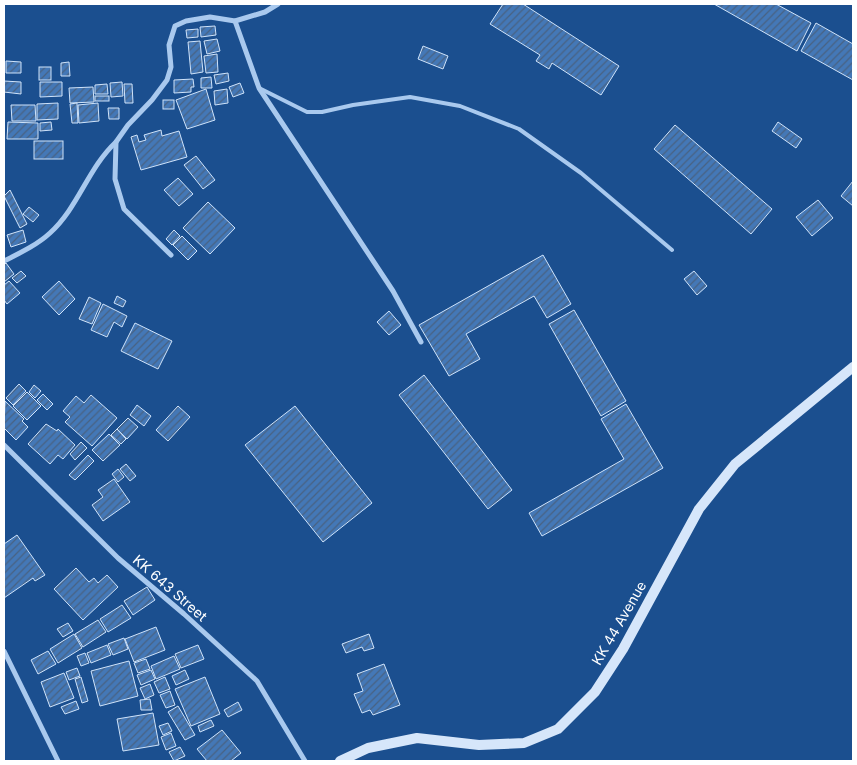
<svg xmlns="http://www.w3.org/2000/svg" width="857" height="765" font-family="Inter,sans-serif">
	<defs>
		<pattern id="building-hatch" width="6" height="6" patternUnits="userSpaceOnUse" patternTransform="scale(1.25)"><rect width="6" height="6" fill="#4478b7"/><path d="M-1 1l2-2M0 6l6-6M5 7l2-2" fill="none" stroke="#486282"/></pattern>
	</defs>
	<rect width="100%" height="100%" fill="#1b4f8f"/>
	<g fill="url(#building-hatch)" stroke="#cfe3fa">
		<polygon points="503,4 523,4 619,66 601,95 552,63 549,69 536,61 540,55 490,24"/>
		<polygon points="714,4 776,4 811,23 797,51"/>
		<polygon points="816,23 853,44 853,80 801,51"/>
		<polygon points="215,26 216,35 201,37 200,27"/>
		<polygon points="198,29 198,37 187,38 186,30"/>
		<polygon points="217,39 220,51 207,54 204,41"/>
		<polygon points="200,41 203,72 191,74 188,42"/>
		<polygon points="423,46 448,56 443,69 418,59"/>
		<polygon points="217,54 218,72 206,73 204,56"/>
		<polygon points="6,61 21,62 21,73 6,73"/>
		<polygon points="69,62 70,76 61,76 61,63"/>
		<rect x="39" y="67" width="12" height="13"/>
		<polygon points="228,73 229,81 216,84 214,75"/>
		<polygon points="211,77 212,88 201,88 201,78"/>
		<polygon points="193,79 194,87 191,87 191,92 174,93 174,80"/>
		<polygon points="4,81 21,82 21,94 4,92"/>
		<polygon points="40,82 62,82 62,96 40,97"/>
		<polygon points="122,82 123,96 111,97 110,83"/>
		<polygon points="240,83 244,93 233,97 229,87"/>
		<polygon points="107,84 108,94 95,94 95,85"/>
		<polygon points="124,84 132,84 133,103 125,103"/>
		<polygon points="93,87 94,102 70,103 69,88"/>
		<polygon points="206,89 215,120 187,129 176,100"/>
		<polygon points="227,89 228,103 215,105 214,91"/>
		<rect x="95" y="96" width="14" height="5"/>
		<rect x="163" y="100" width="11" height="9"/>
		<polygon points="58,103 58,119 37,120 37,104"/>
		<polygon points="77,103 78,123 72,123 70,104"/>
		<polygon points="98,103 99,121 79,123 78,105"/>
		<polygon points="11,105 35,105 36,121 12,121"/>
		<polygon points="108,108 119,108 119,119 109,119"/>
		<polygon points="8,122 38,123 38,139 7,139"/>
		<polygon points="51,122 52,130 40,131 40,123"/>
		<polygon points="778,122 802,139 796,148 772,131"/>
		<polygon points="675,125 772,209 751,234 654,149"/>
		<polygon points="161,130 162,136 179,131 187,157 141,170 131,137 137,135 139,142 146,140 144,135"/>
		<rect x="34" y="141" width="29" height="18"/>
		<polygon points="196,156 215,180 203,189 184,165"/>
		<polygon points="178,178 193,194 179,206 164,190"/>
		<polygon points="853,181 853,206 841,196"/>
		<polygon points="10,190 27,224 20,228 4,196"/>
		<polygon points="818,200 833,218 812,236 796,217"/>
		<polygon points="208,202 235,228 210,254 183,228"/>
		<polygon points="29,207 39,215 33,222 23,214"/>
		<polygon points="23,230 26,242 11,247 7,235"/>
		<polygon points="174,230 180,236 172,245 166,239"/>
		<polygon points="182,236 197,251 188,260 173,245"/>
		<polygon points="543,255 571,304 547,318 534,296 466,334 480,359 449,376 419,325"/>
		<polygon points="6,263 14,274 4,282 4,265"/>
		<polygon points="21,271 26,276 17,283 12,278"/>
		<polygon points="694,271 707,286 697,295 684,279"/>
		<polygon points="9,281 20,293 7,304 4,300 4,285"/>
		<polygon points="59,281 75,299 59,315 42,297"/>
		<polygon points="117,296 126,301 123,307 114,303"/>
		<polygon points="89,297 101,303 92,324 79,319"/>
		<polygon points="103,304 127,316 122,327 114,322 107,337 91,330"/>
		<polygon points="574,310 626,401 601,416 549,324"/>
		<polygon points="389,311 401,325 389,335 377,322"/>
		<polygon points="135,323 172,341 158,369 121,351"/>
		<polygon points="424,375 512,490 488,509 399,395"/>
		<polygon points="19,384 26,391 13,405 6,398"/>
		<polygon points="34,385 41,391 35,398 29,392"/>
		<polygon points="27,392 41,406 27,420 13,406"/>
		<polygon points="43,394 53,404 47,410 37,400"/>
		<polygon points="91,395 117,418 92,446 65,422 70,417 63,411 76,396 84,403"/>
		<polygon points="5,401 24,419 22,421 28,427 16,440 4,428"/>
		<polygon points="626,404 663,468 542,536 529,513 624,459 601,419"/>
		<polygon points="137,405 151,416 144,426 130,415"/>
		<polygon points="178,406 190,417 168,441 156,430"/>
		<polygon points="295,406 372,503 323,542 245,445"/>
		<polygon points="128,418 138,427 127,439 117,429"/>
		<polygon points="46,424 57,431 58,429 75,445 63,459 58,455 50,464 28,444"/>
		<polygon points="117,429 126,439 121,444 111,435"/>
		<polygon points="109,434 120,445 103,461 92,450"/>
		<polygon points="81,442 87,448 75,460 70,454"/>
		<polygon points="88,455 94,461 75,480 69,475"/>
		<polygon points="126,464 136,476 130,481 120,469"/>
		<polygon points="118,469 124,477 118,482 112,474"/>
		<polygon points="114,479 130,502 103,521 92,505 103,497 98,490"/>
		<polygon points="17,535 45,575 35,581 33,578 4,598 4,544"/>
		<polygon points="76,568 89,582 94,578 98,583 107,575 118,587 83,620 54,589"/>
		<polygon points="147,587 155,600 133,615 124,601"/>
		<polygon points="122,605 131,618 108,632 100,619"/>
		<polygon points="98,620 106,632 83,647 75,634"/>
		<polygon points="68,623 73,631 63,637 57,629"/>
		<polygon points="156,627 165,650 134,662 125,639"/>
		<polygon points="74,634 82,648 58,663 50,649"/>
		<polygon points="369,634 374,648 364,651 362,647 346,653 342,644"/>
		<polygon points="124,638 128,649 113,655 108,644"/>
		<polygon points="107,645 111,655 91,663 87,653"/>
		<polygon points="198,645 204,659 181,668 175,654"/>
		<polygon points="48,651 56,664 38,674 31,660"/>
		<polygon points="85,653 89,663 81,666 77,656"/>
		<polygon points="174,656 180,669 156,679 151,666"/>
		<polygon points="146,659 150,669 138,673 134,663"/>
		<polygon points="129,661 138,696 100,706 91,671"/>
		<polygon points="384,664 400,705 373,715 370,710 362,713 354,694 363,691 357,674"/>
		<polygon points="77,668 80,676 69,680 66,672"/>
		<polygon points="151,670 155,679 141,685 137,675"/>
		<polygon points="185,670 189,679 176,685 172,676"/>
		<polygon points="64,673 74,698 50,707 41,682"/>
		<polygon points="81,677 88,701 82,703 75,679"/>
		<polygon points="165,677 170,689 159,693 154,682"/>
		<polygon points="205,677 220,714 191,726 175,689"/>
		<polygon points="150,684 154,695 145,699 140,688"/>
		<polygon points="170,691 175,705 166,708 160,695"/>
		<polygon points="150,699 152,710 141,710 140,700"/>
		<polygon points="76,701 79,709 65,714 61,707"/>
		<polygon points="238,702 242,710 228,717 224,710"/>
		<polygon points="178,706 195,735 185,740 168,712"/>
		<polygon points="153,713 159,745 123,751 117,719"/>
		<polygon points="211,720 214,726 200,732 198,726"/>
		<polygon points="168,723 172,731 163,735 159,726"/>
		<polygon points="222,730 241,753 231,761 207,761 197,749"/>
		<polygon points="171,733 176,746 166,750 161,737"/>
		<polygon points="180,747 185,756 174,761 169,752"/>
	</g>
	<g fill="none" stroke-linecap="round" stroke-linejoin="round">
		<polyline stroke="#a9c9ee" stroke-width="4" points="261,89 307,112 322,112 353,105 410,97 460,106 519,129 581,173 672,250"/>
		<g stroke="#a9c9ee" stroke-width="5">
			<polyline points="235,21 259,88 393,291 421,342"/>
			<polyline points="171,255 124,209 115,179 116,142 128,125 152,100 167,80 171,67 169,45 175,26 186,21 210,17 235,21 265,12 278,4"/>
			<path d="M4,261C20,253 37,245 50,233C78,208 88,168 116,142"/>
			<polyline points="4,445 118,558 184,614 257,681 305,761"/>
			<polyline points="4,651 58,761"/>
		</g>
		<polyline stroke="#d6e6fa" stroke-width="10" points="340,761 368,748 417,738 479,745 524,743 558,729 595,692 623,649 699,509 735,464 853,367"/>
	</g>
	<g text-anchor="middle" stroke-width="4.5" stroke-linejoin="round" paint-order="stroke">
		<g font-size="14" fill="#fff" stroke="#1b4f8f">
			<text transform="translate(170 588) rotate(41)" y="5">KK 643 Street</text>
			<text transform="translate(619 623) rotate(-60)" y="5">KK 44 Avenue</text>
		</g>
	</g>
	<rect width="857" height="765" fill="none" stroke="#ffffff" stroke-width="10"/>
</svg>
